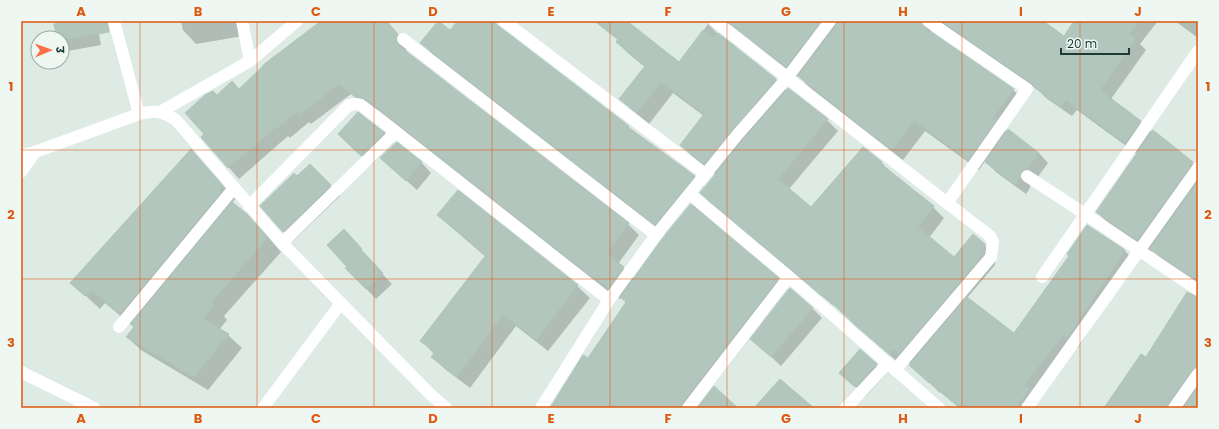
<svg xmlns="http://www.w3.org/2000/svg" width="1219" height="429" font-family="Poppins,'Noto Sans Devanagari',sans-serif">
	<rect width="100%" height="100%" fill="#ddebe4"/>
	<g fill="#0003">
		<polygon points="78,21 90,21 98,29 101,45 68,51 62,45 62,38 58,38"/>
		<polygon points="181,21 241,21 243,36 196,44 183,30"/>
		<polygon points="323,21 387,21 408,46 406,50 408,53 628,224 639,235 618,264 635,279 778,279 788,289 697,406 699,407 737,408 551,408 588,360 627,303 621,297 620,299 609,290 608,291 378,110 368,107 351,94 311,124 309,122 290,138 288,136 239,179 202,137 205,134 217,96 239,90"/>
		<polygon points="459,21 498,21 495,25 634,132 694,176 704,186 665,234 431,53 422,43 450,32"/>
		<polygon points="594,21 626,21 679,64 708,24 718,34 776,79 787,91 788,89 827,120 838,131 789,189 812,208 882,163 892,174 933,207 944,218 929,238 954,259 984,245 996,256 995,265 967,298 1015,335 1070,257 1088,226 1125,251 1135,261 1078,348 1074,345 1034,408 960,408 940,392 940,393 905,359 900,364 868,336 835,305 834,306 712,204 701,193 716,175 693,157 681,145 704,116 673,93 649,124 632,110 620,99 645,67 629,54 617,42 618,40"/>
		<polygon points="721,21 1044,21 1064,37 1075,21 1158,21 1140,44 1146,50 1111,99 1198,168 1198,284 1163,261 1153,251 1151,253 1111,226 1097,212 1137,154 1077,110 1072,116 1046,98 1038,90 944,25 936,24 931,31 931,33 1013,90 1024,100 1003,129 1039,153 1048,163 1037,178 1030,181 1030,188 1026,194 996,172 985,161 979,170 925,131 903,160 809,87 798,75 797,77 731,25 725,24"/>
		<polygon points="1175,21 1198,21 1198,38"/>
		<polygon points="384,133 394,143 371,165 339,134"/>
		<polygon points="397,143 422,163 431,173 417,190 391,167"/>
		<polygon points="191,150 204,164 235,199 232,203 247,216 262,230 281,252 224,316 227,320 219,330 228,335 242,348 208,390 141,350 127,337 135,328 105,303 100,309 72,283"/>
		<polygon points="310,165 340,196 293,241 284,231 297,177"/>
		<polygon points="458,191 577,286 590,298 548,351 516,326 470,388 445,369 432,357 434,354 422,341 486,257 451,227 439,215"/>
		<polygon points="353,241 371,260 370,261 392,284 376,299 346,268 348,267"/>
		<polygon points="1198,299 1198,408 1104,408 1141,355 1146,359"/>
		<polygon points="812,308 822,318 781,366 752,339"/>
		<polygon points="876,365 886,374 866,396 840,373"/>
	</g>
	<g fill="#b2c6bd" stroke="#afc5bb">
		<polygon points="72,21 107,21 109,32 62,40 62,38 57,38 54,24"/>
		<polygon points="321,21 386,21 398,34 396,38 398,45 629,223 606,254 624,267 608,288 597,279 596,280 366,99 356,97 339,84 300,114 297,111 278,128 277,126 228,168 201,137 204,134 185,113 205,95 213,91 217,95 232,81 239,89 263,66 263,65"/>
		<polygon points="438,21 450,30 458,21 492,21 629,126 628,127 695,176 655,225 420,43"/>
		<polygon points="595,21 627,21 679,62 703,30 714,39 718,33 776,79 704,164 680,145 704,114 661,82 637,113 619,99 645,66 616,42 618,39"/>
		<polygon points="727,21 821,21 786,67"/>
		<polygon points="837,21 921,21 924,27 1014,89 993,118 996,120 968,160 914,121 892,150 798,76 836,26"/>
		<polygon points="941,21 1043,21 1064,36 1074,21 1139,21 1129,34 1136,39 1100,90 1141,121 1125,143 1066,100 1061,107 1034,87 1031,83"/>
		<polygon points="788,88 828,119 778,179 811,207 863,147 882,162 881,164 934,206 918,227 954,257 973,234 985,244 984,253 899,354 893,349 889,354 855,325 824,295 822,296 700,193 744,139"/>
		<polygon points="358,112 385,133 361,156 338,134"/>
		<polygon points="1008,129 1039,153 1027,169 1021,172 1020,178 1015,185 985,162"/>
		<polygon points="1153,130 1193,162 1137,240 1096,212"/>
		<polygon points="397,142 422,162 406,181 380,158"/>
		<polygon points="191,149 222,185 218,190 221,192 120,314 91,290 85,296 70,283"/>
		<polygon points="310,164 331,185 283,232 260,206 294,173 297,176"/>
		<polygon points="1198,181 1198,281 1150,249"/>
		<polygon points="458,190 578,285 536,340 503,314 457,377 431,357 435,352 420,341 486,255 437,215"/>
		<polygon points="232,202 248,215 268,238 211,302 214,305 203,319 229,334 194,377 126,337 134,327 131,324"/>
		<polygon points="691,204 779,278 682,403 681,408 550,408 583,355 588,358 626,302 620,297 662,239"/>
		<polygon points="1087,225 1125,250 1067,338 1063,335 1024,385 1029,389 1016,408 960,408 929,382 929,383 909,365 967,297 1014,333 1069,256 1067,254"/>
		<polygon points="344,229 362,249 361,250 383,273 366,289 345,268 347,267 327,245"/>
		<polygon points="790,288 813,308 771,357 750,339"/>
		<polygon points="1187,292 1198,297 1198,367 1192,370 1168,404 1167,408 1104,408 1141,354 1146,357"/>
		<polygon points="860,349 877,364 855,387 839,373"/>
		<polygon points="780,379 814,408 754,408"/>
		<polygon points="714,386 738,408 697,408"/>
		<polygon points="1198,387 1198,408 1183,408"/>
	</g>
	<g fill="none" stroke-linecap="round" stroke-linejoin="round">
		<g stroke="#fff" stroke-width="12">
			<polyline points="114,21 139,114"/>
			<polyline points="242,21 250,61"/>
			<polyline points="504,21 705,174"/>
			<polyline points="715,21 947,203 990,236 993,242 991,257 895,370"/>
			<polyline points="928,21 1027,89 947,203"/>
			<polyline points="403,39 656,235"/>
			<polyline points="160,112 250,61 297,21"/>
			<path d="M21,155L35,152L139,114C155,110 162,111 176,120L282,243L429,393L446,408"/>
			<polyline points="21,172 35,152"/>
			<polyline points="1027,176 1085,214 1198,290"/>
			<polyline points="690,194 789,277 939,408"/>
			<polyline points="249,206 349,105 356,104 361,105 396,132 609,300"/>
			<polyline points="282,243 396,132"/>
			<polyline points="1042,277 1198,51"/>
			<polyline points="119,327 234,188"/>
			<polyline points="21,372 94,408"/>
			<polyline points="263,408 341,303"/>
			<polyline points="541,408 609,300 656,235 738,134 787,78 830,21"/>
			<polyline points="688,408 789,277"/>
			<polyline points="846,408 888,363"/>
			<polyline points="1027,408 1198,168"/>
			<polyline points="1174,408 1198,374"/>
		</g>
	</g>
	<path fill="none" stroke="#de580e" stroke-width="1" stroke-opacity="0.55" d="M140,21V408M257,21V408M374,21V408M492,21V408M610,21V408M727,21V408M844,21V408M962,21V408M1080,21V408M21,150H1198M21,279H1198"/>
	<rect width="1219" height="429" fill="none" stroke="#eef7f2" stroke-width="44"/>
	<g transform="translate(50 50) rotate(88)"><circle r="19" fill="#eef7f2" stroke="#9aaca6"/>
	<path d="M0-3L7 15L0 10L-7 15Z" fill="#ff7047"/>
	<text y="-6" font-size="11" font-weight="bold" text-anchor="middle" fill="#1d3b33">उ</text>
	</g>
	<path d="M1061 48v6h68v-6" fill="none" stroke="#1d3b33" stroke-width="2"/>
	<text x="1067" y="48" font-size="12" fill="#1d3b33" stroke="#eef7f2" stroke-width="3" paint-order="stroke">20 m</text>
	<rect x="22" y="22" width="1175" height="385" fill="none" stroke="#de580e" stroke-width="1.5"/>
	<g font-size="13" text-anchor="middle" font-weight="bold" fill="#de580e">
		<text x="81" y="16">A</text>
		<text x="198" y="16">B</text>
		<text x="316" y="16">C</text>
		<text x="433" y="16">D</text>
		<text x="551" y="16">E</text>
		<text x="668" y="16">F</text>
		<text x="786" y="16">G</text>
		<text x="903" y="16">H</text>
		<text x="1021" y="16">I</text>
		<text x="1138" y="16">J</text>
		<text x="11" y="91">1</text>
		<text x="1208" y="91">1</text>
		<text x="11" y="219">2</text>
		<text x="1208" y="219">2</text>
		<text x="11" y="347">3</text>
		<text x="1208" y="347">3</text>
		<text x="81" y="423">A</text>
		<text x="198" y="423">B</text>
		<text x="316" y="423">C</text>
		<text x="433" y="423">D</text>
		<text x="551" y="423">E</text>
		<text x="668" y="423">F</text>
		<text x="786" y="423">G</text>
		<text x="903" y="423">H</text>
		<text x="1021" y="423">I</text>
		<text x="1138" y="423">J</text>
	</g>
</svg>
